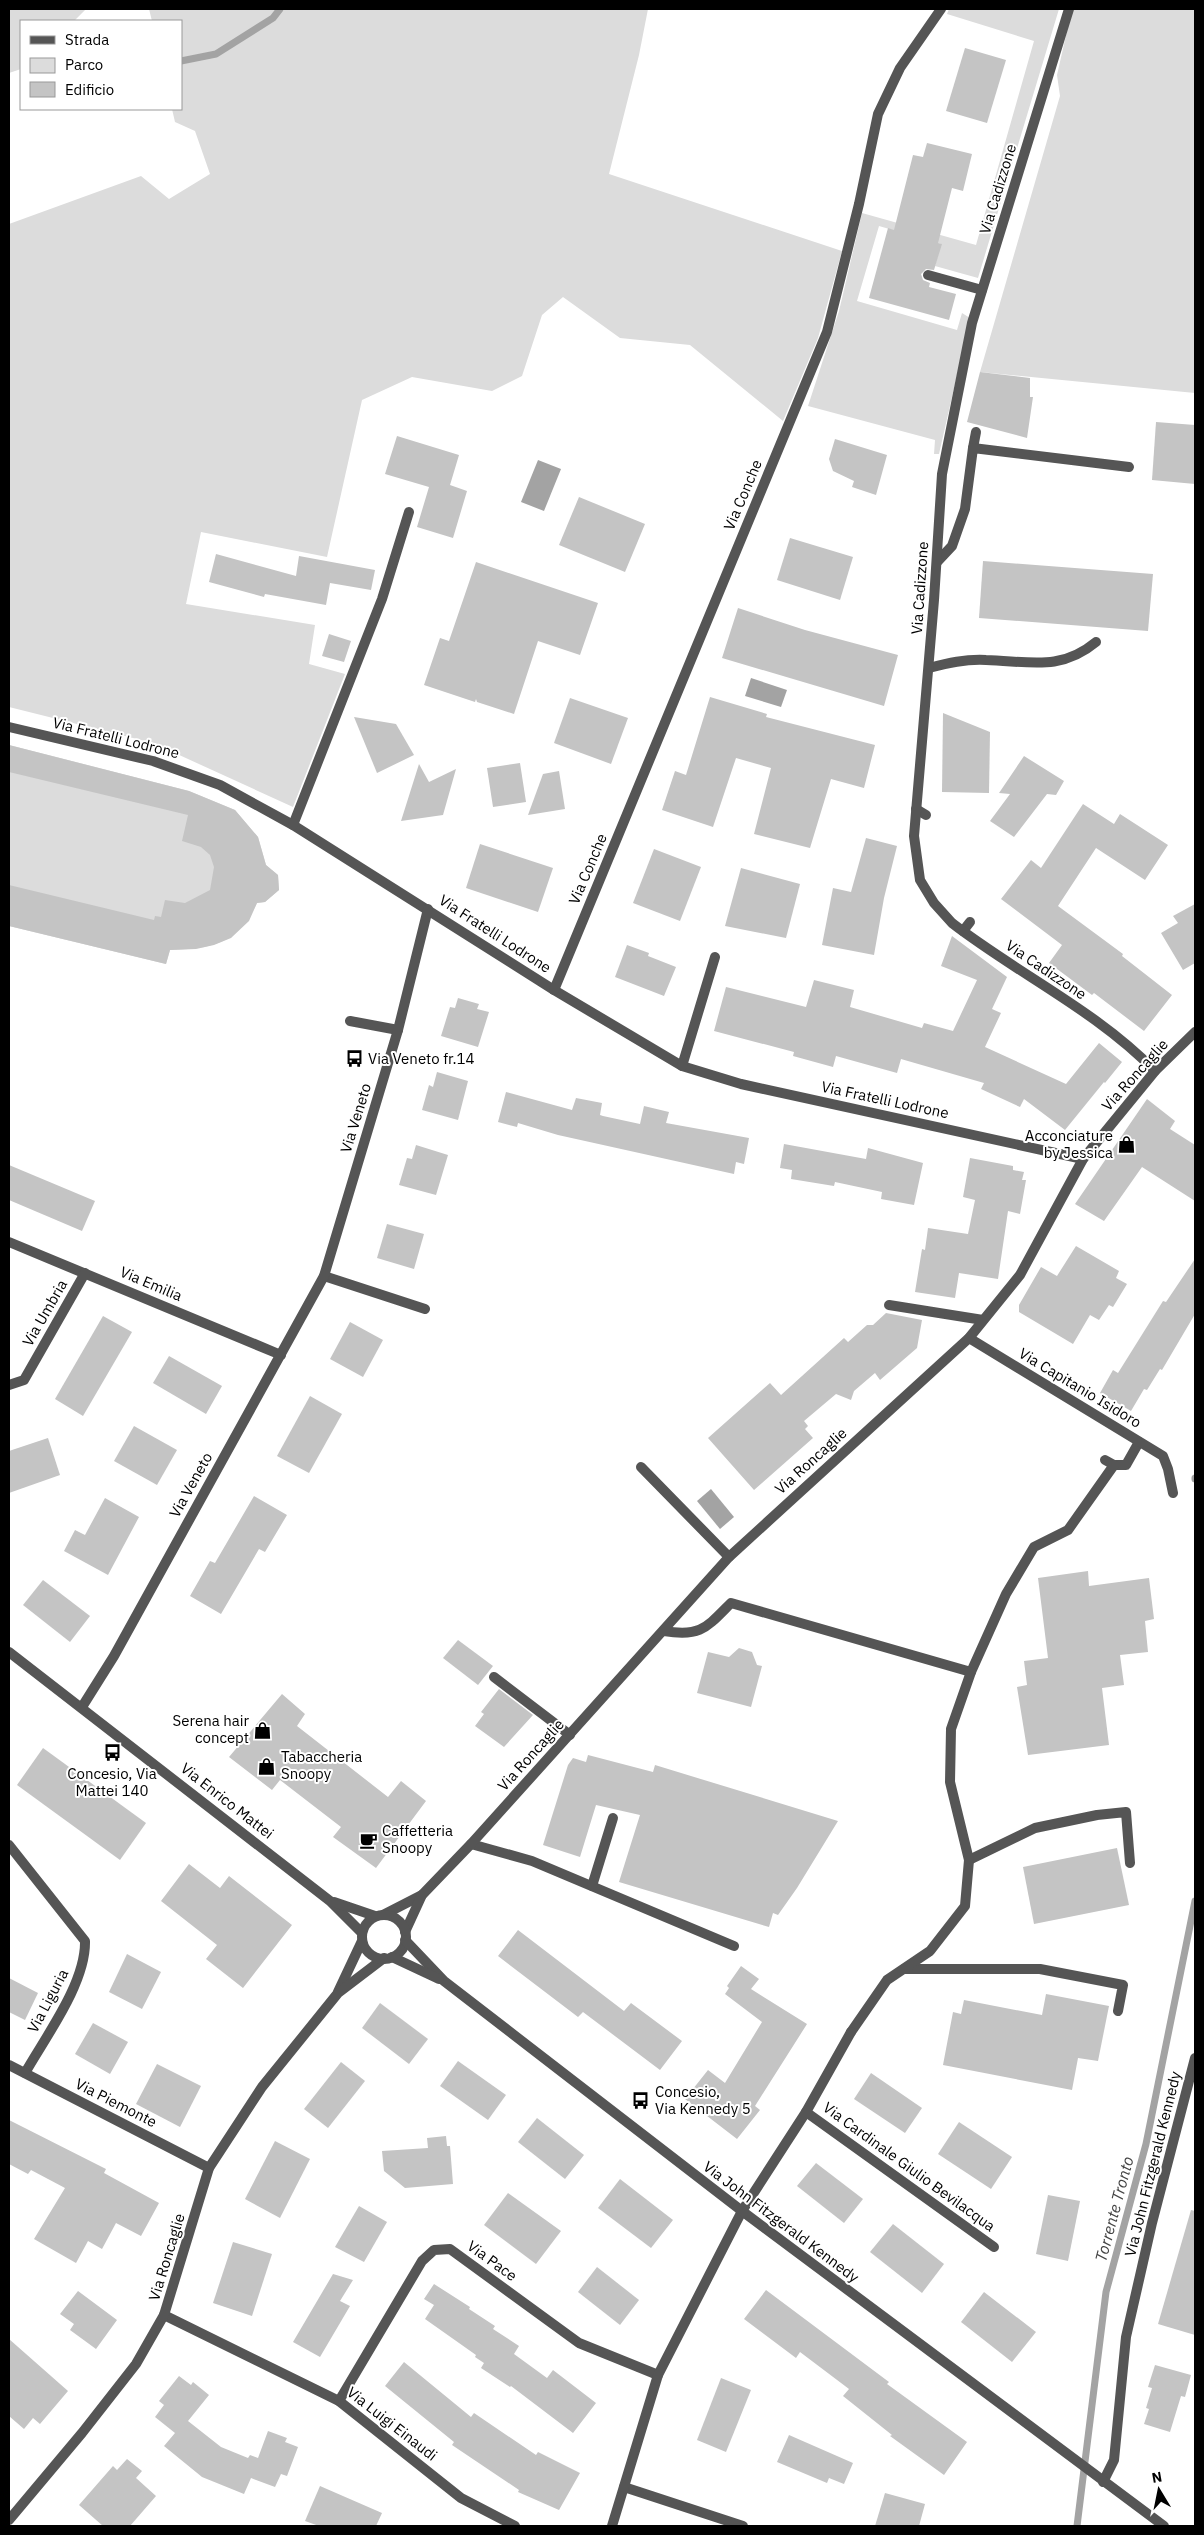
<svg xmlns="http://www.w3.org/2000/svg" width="1204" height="2535" font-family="'IBM Plex Sans',sans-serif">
	<rect width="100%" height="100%" fill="#fff"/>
	<g fill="#dcdcdc">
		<polygon points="9,9 86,9 74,21 21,21 21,69 9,73"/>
		<polygon points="149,9 648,9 639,55 609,174 842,251 818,338 783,421 690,345 620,338 563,297 542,315 522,376 492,391 412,377 362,400 327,557 201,532 186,604 315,625 309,664 345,674 293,807 153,743 9,707 9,224 141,176 169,199 210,174 195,131 175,122 172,109 181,109 181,21 152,21"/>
		<polygon points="949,9 1059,9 978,278 935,266 941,244 879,226 857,301 957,330 962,313 970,318 939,454 934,454 935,440 808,406 839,311 862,213 976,245 1034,41 947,14"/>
		<polygon points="1072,9 1195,9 1195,393 980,372 1060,96 1057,75"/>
		<path d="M9,745L189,791L235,810L258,837L266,865L278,875L279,890L265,902L257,903C238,944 212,949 170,950L166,964L9,926Z"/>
	</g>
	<g fill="#a3a3a3">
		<polygon points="538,460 561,469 544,511 521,502"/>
		<polygon points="751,678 787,690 781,707 745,696"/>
		<polygon points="711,1489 734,1517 720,1529 697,1501"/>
	</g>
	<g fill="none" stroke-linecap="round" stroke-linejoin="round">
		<g stroke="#a3a3a3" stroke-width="7">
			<polyline points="181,61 216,54 273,18 280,9"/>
			<polyline points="1195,1478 1195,1479"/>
			<polyline points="1077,2526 1106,2292 1146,2144 1195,1901"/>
		</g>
	</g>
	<g fill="#c4c4c4">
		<polygon points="965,48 1006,60 987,123 946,111"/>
		<polygon points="927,143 972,154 963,191 952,188 938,243 942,244 934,270 926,269 921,274 923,280 930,283 929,287 956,294 949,320 869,298 888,228 894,230 913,155 923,157"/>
		<polygon points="980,372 1030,378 1030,397 1033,397 1027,438 967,422"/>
		<polygon points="1156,422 1195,425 1195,484 1152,480"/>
		<polygon points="397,436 459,455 450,485 467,491 453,538 417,527 429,487 385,474"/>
		<polygon points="835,439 887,455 876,495 852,487 854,481 833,471 829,459"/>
		<polygon points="579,497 645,524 625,572 559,545"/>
		<polygon points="790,538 853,557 840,600 777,580"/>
		<polygon points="216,554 296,576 299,556 375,570 371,590 330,583 326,605 265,594 264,597 209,582"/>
		<polygon points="983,561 1153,574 1148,631 979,618"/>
		<polygon points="476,562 598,603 580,655 538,641 514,714 477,702 476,699 475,702 424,685 440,638 449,641"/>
		<polygon points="738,608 805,630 898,655 884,706 722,658"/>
		<polygon points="329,634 351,641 344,662 322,656"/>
		<polygon points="710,697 767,714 766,717 875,745 864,788 831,779 810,848 754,834 771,768 736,758 713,827 662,810 675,771 686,775"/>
		<polygon points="570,698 628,718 611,764 554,743"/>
		<polygon points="943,713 990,732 989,793 942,792"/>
		<polygon points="354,717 396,724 414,755 377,773"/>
		<polygon points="9,745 189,791 235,810 258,837 266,865 278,875 279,890 265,902 257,903 249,921 231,938 214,945 196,949 170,950 166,964 9,926 9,885 154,920 155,916 161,917 165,900 185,903 210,890 214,867 210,855 201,847 182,841 188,815 9,772"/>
		<polygon points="1024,756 1064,781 1056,795 1047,794 1014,837 990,821 1010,794 999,793"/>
		<polygon points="520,763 526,802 493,807 487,768"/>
		<polygon points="419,764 429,782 456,769 443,815 401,821"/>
		<polygon points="559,771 565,809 528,815 543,774"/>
		<polygon points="1083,804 1114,824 1120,814 1168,845 1145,880 1096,848 1058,906 1123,954 1122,956 1172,995 1144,1031 1094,993 1092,995 1049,963 1062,945 1001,899 1031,860 1041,868"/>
		<polygon points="866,838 897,846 884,898 874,955 822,945 833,888 851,892"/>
		<polygon points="480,844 553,868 538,912 466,888"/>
		<polygon points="654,849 701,867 680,921 633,903"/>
		<polygon points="741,868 800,884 786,938 725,926"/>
		<polygon points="1195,904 1195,963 1183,970 1161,933 1178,923 1173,916"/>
		<polygon points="952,936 1007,977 992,1009 1001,1013 985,1047 1066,1084 1099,1043 1122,1062 1105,1083 1104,1082 1065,1130 1024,1099 1020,1107 981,1089 984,1083 901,1059 897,1073 836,1056 833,1067 793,1056 794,1052 714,1031 726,987 806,1007 814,980 854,990 850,1007 922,1028 924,1023 953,1031 977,980 941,966"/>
		<polygon points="627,945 649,953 648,956 676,967 664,996 615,977"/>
		<polygon points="458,998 479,1004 477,1009 489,1012 478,1047 441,1036 450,1007 455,1008"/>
		<polygon points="437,1072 468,1081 458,1120 422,1110 429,1085 433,1087"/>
		<polygon points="506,1092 572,1110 576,1098 602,1103 600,1115 603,1116 640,1124 644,1106 669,1112 666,1123 749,1138 744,1164 736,1162 734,1174 558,1135 518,1123 517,1127 498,1122"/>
		<polygon points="1147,1099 1175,1121 1170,1129 1195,1145 1195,1201 1142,1167 1104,1221 1075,1204"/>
		<polygon points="784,1144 866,1159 868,1148 923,1163 914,1205 881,1199 882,1192 835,1182 834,1186 791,1179 792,1170 780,1168"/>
		<polygon points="416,1145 448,1155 436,1195 399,1185 407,1158 412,1159"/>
		<polygon points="970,1158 1013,1166 1013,1170 1024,1172 1022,1180 1026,1180 1020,1214 1008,1211 998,1279 959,1273 955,1298 915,1292 922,1249 925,1250 928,1228 968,1234 975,1200 963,1197"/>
		<polygon points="9,1165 95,1201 82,1231 9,1200"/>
		<polygon points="387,1224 424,1234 414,1269 377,1258"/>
		<polygon points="1076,1246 1119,1271 1116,1278 1127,1284 1113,1307 1109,1305 1099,1320 1090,1315 1073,1344 1019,1312 1019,1305 1041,1267 1057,1276"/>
		<polygon points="1195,1259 1195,1314 1162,1370 1160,1369 1147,1390 1144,1389 1131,1411 1100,1393 1113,1370 1118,1373 1163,1301 1166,1302"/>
		<polygon points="886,1313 922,1320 917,1348 880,1380 875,1373 854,1391 851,1400 836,1394 804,1421 808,1426 805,1429 813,1438 754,1490 708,1438 770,1383 781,1395 844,1338 848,1342 867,1325 873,1325"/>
		<polygon points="103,1316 132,1332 83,1416 55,1399"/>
		<polygon points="350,1322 383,1340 363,1377 330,1359"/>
		<polygon points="169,1356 222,1386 206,1414 153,1383"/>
		<polygon points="310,1396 342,1414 309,1473 277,1456"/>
		<polygon points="134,1426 177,1450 157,1485 114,1461"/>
		<polygon points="48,1438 60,1475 9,1493 9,1451"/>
		<polygon points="254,1496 287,1515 265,1552 259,1549 221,1614 190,1596 210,1561 215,1563"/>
		<polygon points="105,1498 139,1517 108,1575 64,1551 75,1530 85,1535"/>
		<polygon points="1088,1571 1089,1586 1149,1578 1154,1619 1145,1621 1148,1652 1120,1655 1124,1685 1102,1688 1109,1745 1028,1755 1017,1687 1027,1685 1024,1661 1048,1658 1038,1578"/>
		<polygon points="43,1580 90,1616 70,1642 23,1605"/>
		<polygon points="458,1640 493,1666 478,1685 443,1658"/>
		<polygon points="739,1648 752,1652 757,1665 762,1666 751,1707 697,1693 708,1652 729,1657"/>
		<polygon points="499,1689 533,1715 504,1747 475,1726 484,1714 481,1712"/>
		<polygon points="282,1694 305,1714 297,1726 388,1797 401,1781 426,1801 376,1868 333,1837 341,1827 280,1780 272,1790 229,1757"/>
		<polygon points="43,1748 146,1823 120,1860 17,1785"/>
		<polygon points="588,1755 653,1772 655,1765 838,1821 797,1888 778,1915 773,1913 769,1927 619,1882 640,1815 596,1805 580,1857 543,1845 568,1765 573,1758 586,1762"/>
		<polygon points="1117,1848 1129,1905 1034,1924 1023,1867"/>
		<polygon points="189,1864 220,1888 229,1876 292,1925 243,1988 206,1959 217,1945 161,1901"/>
		<polygon points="518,1930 624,2011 631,2003 682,2041 660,2070 583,2012 578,2017 498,1956"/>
		<polygon points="127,1954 161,1972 142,2009 109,1992"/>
		<polygon points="741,1966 759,1979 751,1989 807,2024 755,2106 760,2110 737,2139 685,2099 708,2070 725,2083 762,2022 725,1994 729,1988 727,1986"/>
		<polygon points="9,1978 38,1993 25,2020 9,2012"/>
		<polygon points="1046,1994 1109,2006 1098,2061 1078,2058 1072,2090 943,2065 953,2012 961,2014 964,2000 1042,2015"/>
		<polygon points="380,2003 428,2039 409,2064 362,2028"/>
		<polygon points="93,2023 128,2042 110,2074 75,2054"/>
		<polygon points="458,2061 506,2095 488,2120 440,2086"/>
		<polygon points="341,2062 365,2081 328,2128 304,2109"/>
		<polygon points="157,2064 201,2086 180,2127 136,2104"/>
		<polygon points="871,2073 922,2108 905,2133 854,2099"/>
		<polygon points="537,2118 584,2155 565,2179 518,2142"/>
		<polygon points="9,2120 106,2169 104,2173 159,2203 141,2236 116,2223 102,2249 88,2241 76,2263 34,2239 65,2188 31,2170 28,2174 9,2164"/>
		<polygon points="959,2122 1012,2157 991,2189 938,2154"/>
		<polygon points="446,2136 447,2146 450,2146 453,2184 405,2188 384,2171 382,2151 428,2148 427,2138"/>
		<polygon points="275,2141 310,2159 280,2218 245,2199"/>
		<polygon points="816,2163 863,2199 844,2223 797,2186"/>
		<polygon points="620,2179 673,2220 651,2248 598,2208"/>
		<polygon points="508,2193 561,2231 536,2264 484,2225"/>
		<polygon points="1048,2195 1080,2201 1068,2261 1036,2254"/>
		<polygon points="359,2206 387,2222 364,2262 335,2247"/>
		<polygon points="1191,2210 1195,2211 1195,2335 1158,2324"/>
		<polygon points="893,2224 944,2264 922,2293 870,2252"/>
		<polygon points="233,2242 272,2254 252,2316 213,2303"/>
		<polygon points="597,2267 639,2300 620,2325 578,2292"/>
		<polygon points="333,2274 353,2280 340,2301 350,2306 320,2357 293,2342"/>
		<polygon points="434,2284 470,2307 469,2309 495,2326 493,2329 519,2346 514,2354 547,2378 553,2370 596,2403 573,2433 511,2386 510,2387 481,2368 484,2363 475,2357 476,2355 425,2319 434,2305 424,2299"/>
		<polygon points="766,2290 889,2382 887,2384 967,2442 944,2475 890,2436 892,2435 843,2396 849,2389 800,2352 796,2358 744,2319"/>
		<polygon points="78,2291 117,2320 96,2349 70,2330 74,2324 60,2314"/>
		<polygon points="984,2292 1036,2332 1012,2362 961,2322"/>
		<polygon points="9,2339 68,2391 40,2424 33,2418 24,2429 9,2416"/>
		<polygon points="404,2362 471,2417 474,2413 536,2455 538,2452 580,2473 559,2510 518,2492 519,2490 452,2445 454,2442 385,2386"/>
		<polygon points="1155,2365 1191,2375 1185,2397 1181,2396 1170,2432 1144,2424 1149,2409 1146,2408 1152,2388 1148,2387"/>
		<polygon points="179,2376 191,2385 193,2382 209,2395 188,2421 221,2447 248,2458 250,2455 258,2458 268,2431 287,2438 285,2442 298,2447 287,2476 281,2474 275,2487 251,2478 244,2494 202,2477 164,2446 175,2433 155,2417 164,2405 159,2401"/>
		<polygon points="721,2378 751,2390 726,2452 697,2440"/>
		<polygon points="789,2435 853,2463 844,2484 829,2478 827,2483 777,2462"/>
		<polygon points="127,2459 142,2471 136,2478 156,2496 130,2526 103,2526 79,2505 113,2466 117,2470"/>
		<polygon points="320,2486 382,2513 376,2526 319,2526 305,2521"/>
		<polygon points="885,2493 925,2504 919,2526 875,2526"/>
	</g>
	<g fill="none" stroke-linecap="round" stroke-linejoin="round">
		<g stroke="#555" stroke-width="10">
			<polyline points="928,275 982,290"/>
			<polyline points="973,448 976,432"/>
			<polyline points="937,562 952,546 965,509 973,448 1129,467"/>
			<path d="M929,668C948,663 965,659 986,660C1028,661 1060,672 1096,642"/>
			<polyline points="916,809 926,815"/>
			<polyline points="963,931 970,922"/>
			<polyline points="350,1021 398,1030"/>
			<polyline points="889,1305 983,1320"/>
			<polyline points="1105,1460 1114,1465 1126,1465 1139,1442"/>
			<polyline points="641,1467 729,1557"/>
			<path d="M664,1631C701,1637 706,1628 731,1603L971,1672L1006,1594L1034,1547L1068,1530L1114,1465"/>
			<polyline points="494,1677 570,1735"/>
			<polyline points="471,1844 532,1861 734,1946"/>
			<polyline points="969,1860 1035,1828 1097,1815 1126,1812 1130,1863"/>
			<polyline points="592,1886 613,1818"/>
			<polyline points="904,1969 1040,1969 1123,1985 1118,2011"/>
			<polyline points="851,2032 887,1980 930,1951 965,1906 969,1860 950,1782 951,1729 971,1672"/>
		</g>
		<g stroke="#555" stroke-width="10">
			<path d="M1069,9L972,323L942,474L934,600L914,836L920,880L934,903L952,923C1018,974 1097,1011 1155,1071"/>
			<polyline points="9,727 153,761 220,785 293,825 554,990 682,1066 741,1084 1083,1159"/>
			<polyline points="293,825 382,599 409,512"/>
			<polyline points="554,990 827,332 859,204 878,114 900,68 941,9"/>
			<polyline points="682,1066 715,957"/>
			<polyline points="9,1242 281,1355"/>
			<polyline points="324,1276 425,1309"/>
			<polyline points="969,1338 1163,1456 1168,1469 1173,1493"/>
			<polyline points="9,1385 24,1380 85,1273"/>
			<polyline points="82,1707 114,1656 324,1276 398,1030 428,909"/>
			<path d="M9,1845L85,1941C86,1983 46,2036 25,2073"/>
			<polyline points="383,1915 422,1895"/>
			<polyline points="405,1932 422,1895 471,1844 729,1557 969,1338 1020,1275 1083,1159 1155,1071 1195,1032"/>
			<polyline points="338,1992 362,1941"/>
			<polyline points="9,2065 209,2168"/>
			<polyline points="806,2112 994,2247"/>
			<polyline points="164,2315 339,2401 461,2498 515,2526"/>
			<polyline points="339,2401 422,2261 434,2250 450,2249 579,2343 658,2375"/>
			<polyline points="1103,2482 1114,2460 1126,2337 1152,2223 1195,2058"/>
			<polyline points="624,2487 743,2526"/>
			<polyline points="9,2520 82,2433 136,2364 164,2315 209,2168 262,2087 338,1993 384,1958"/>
			<polyline points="612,2526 658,2375 742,2211 806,2112 851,2032"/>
		</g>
		<g stroke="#555" stroke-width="10">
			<polyline points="9,1652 330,1901 362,1933"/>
			<polyline points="334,1902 375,1916"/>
			<circle cx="384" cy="1937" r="22"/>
			<polyline points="405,1940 444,1981 742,2211 1164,2526"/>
			<polyline points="392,1957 439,1979"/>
		</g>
	</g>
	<defs>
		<symbol id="bus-bare" viewBox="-9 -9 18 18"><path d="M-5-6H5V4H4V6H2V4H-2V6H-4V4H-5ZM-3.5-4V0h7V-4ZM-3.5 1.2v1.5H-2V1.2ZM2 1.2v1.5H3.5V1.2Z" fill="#000" stroke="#fff" stroke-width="2.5" paint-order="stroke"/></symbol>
		<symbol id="shop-bare" viewBox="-9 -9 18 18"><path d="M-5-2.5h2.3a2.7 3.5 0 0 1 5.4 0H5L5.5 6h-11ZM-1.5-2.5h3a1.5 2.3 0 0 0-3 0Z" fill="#000" stroke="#fff" stroke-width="2.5" paint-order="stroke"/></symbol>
		<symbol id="cafe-bare" viewBox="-9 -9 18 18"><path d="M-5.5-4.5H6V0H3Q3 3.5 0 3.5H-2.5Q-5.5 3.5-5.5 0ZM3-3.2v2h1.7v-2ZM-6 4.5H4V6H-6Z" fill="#000" stroke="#fff" stroke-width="2.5" paint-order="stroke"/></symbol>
	</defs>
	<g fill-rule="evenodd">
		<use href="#bus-bare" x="342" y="1046" width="25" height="25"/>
		<use href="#shop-bare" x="1114" y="1132" width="25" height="25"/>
		<use href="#shop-bare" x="250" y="1718" width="25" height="25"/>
		<use href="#bus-bare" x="100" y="1740" width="25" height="25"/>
		<use href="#shop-bare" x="254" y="1754" width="25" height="25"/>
		<use href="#cafe-bare" x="356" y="1828" width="25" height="25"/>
		<use href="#bus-bare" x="628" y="2088" width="25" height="25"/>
	</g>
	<g text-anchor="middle" stroke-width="4" stroke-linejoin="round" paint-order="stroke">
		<g font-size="15" fill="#000" stroke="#fff">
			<text transform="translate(998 189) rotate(-73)" y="5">Via Cadizzone</text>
			<text transform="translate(743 495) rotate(-67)" y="5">Via Conche</text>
			<text transform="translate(920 588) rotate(-86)" y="5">Via Cadizzone</text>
			<text transform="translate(116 738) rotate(14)" y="5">Via Fratelli Lodrone</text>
			<text transform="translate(588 869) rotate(-67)" y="5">Via Conche</text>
			<text transform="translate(495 934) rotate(33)" y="5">Via Fratelli Lodrone</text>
			<text transform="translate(1046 970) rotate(34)" y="5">Via Cadizzone</text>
			<text transform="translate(1135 1075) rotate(-48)" y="5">Via Roncaglie</text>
			<text transform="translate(885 1100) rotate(12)" y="5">Via Fratelli Lodrone</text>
			<text transform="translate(356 1118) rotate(-73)" y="5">Via Veneto</text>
			<text transform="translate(151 1284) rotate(23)" y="5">Via Emilia</text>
			<text transform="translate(45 1313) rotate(-60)" y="5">Via Umbria</text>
			<text transform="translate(1080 1388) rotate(31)" y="5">Via Capitanio Isidoro</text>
			<text transform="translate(811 1461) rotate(-42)" y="5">Via Roncaglie</text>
			<text transform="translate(191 1485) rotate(-61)" y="5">Via Veneto</text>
			<text transform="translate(531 1755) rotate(-48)" y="5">Via Roncaglie</text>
			<text transform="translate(227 1801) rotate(38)" y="5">Via Enrico Mattei</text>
			<text transform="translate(48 2001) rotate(-62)" y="5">Via Liguria</text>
			<text transform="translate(116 2103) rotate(27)" y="5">Via Piemonte</text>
			<text transform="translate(1153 2164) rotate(-76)" y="5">Via John Fitzgerald Kennedy</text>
			<text transform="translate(909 2167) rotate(36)" y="5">Via Cardinale Giulio Bevilacqua</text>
			<text transform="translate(781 2222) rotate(37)" y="5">Via John Fitzgerald Kennedy</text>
			<text transform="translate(167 2257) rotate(-73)" y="5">Via Roncaglie</text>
			<text transform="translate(492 2261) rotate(36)" y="5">Via Pace</text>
			<text transform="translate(392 2424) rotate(38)" y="5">Via Luigi Einaudi</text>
		</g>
		<g font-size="15" fill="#000" stroke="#fff" text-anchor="start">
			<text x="368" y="1064">Via Veneto fr.14</text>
			<text x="1113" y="1141" text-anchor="end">Acconciature<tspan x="1113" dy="17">by Jessica</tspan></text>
			<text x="249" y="1726" text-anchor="end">Serena hair<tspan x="249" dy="17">concept</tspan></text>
			<text x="281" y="1762">Tabaccheria<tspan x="281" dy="17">Snoopy</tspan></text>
			<text x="112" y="1779" text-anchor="middle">Concesio, Via<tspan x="112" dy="17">Mattei 140</tspan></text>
			<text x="382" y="1836">Caffetteria<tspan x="382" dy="17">Snoopy</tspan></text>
			<text x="655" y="2097">Concesio,<tspan x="655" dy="17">Via Kennedy 5</tspan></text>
		</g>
		<g font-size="16" font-style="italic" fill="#444" stroke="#fff">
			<text transform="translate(1114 2209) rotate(-75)" y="6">Torrente Tronto</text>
		</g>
	</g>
	<rect width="1204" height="2535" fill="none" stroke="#000000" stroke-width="20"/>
	<rect x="20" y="20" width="162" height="90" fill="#ffffff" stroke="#999999"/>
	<rect x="30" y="36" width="25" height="8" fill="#555555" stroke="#999999"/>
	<text x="65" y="45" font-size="15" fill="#000000">Strada</text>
	<rect x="30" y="58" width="25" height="15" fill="#dcdcdc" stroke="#999999"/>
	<text x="65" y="70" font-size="15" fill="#000000">Parco</text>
	<rect x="30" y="82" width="25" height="15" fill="#c4c4c4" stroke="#999999"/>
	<text x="65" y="95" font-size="15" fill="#000000">Edificio</text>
	<g transform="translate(1159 2490) rotate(350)" stroke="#ffffff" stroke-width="4" paint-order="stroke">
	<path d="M0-4L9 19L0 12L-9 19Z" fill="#000000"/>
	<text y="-8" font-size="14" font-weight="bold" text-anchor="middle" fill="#000000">N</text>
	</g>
</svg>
